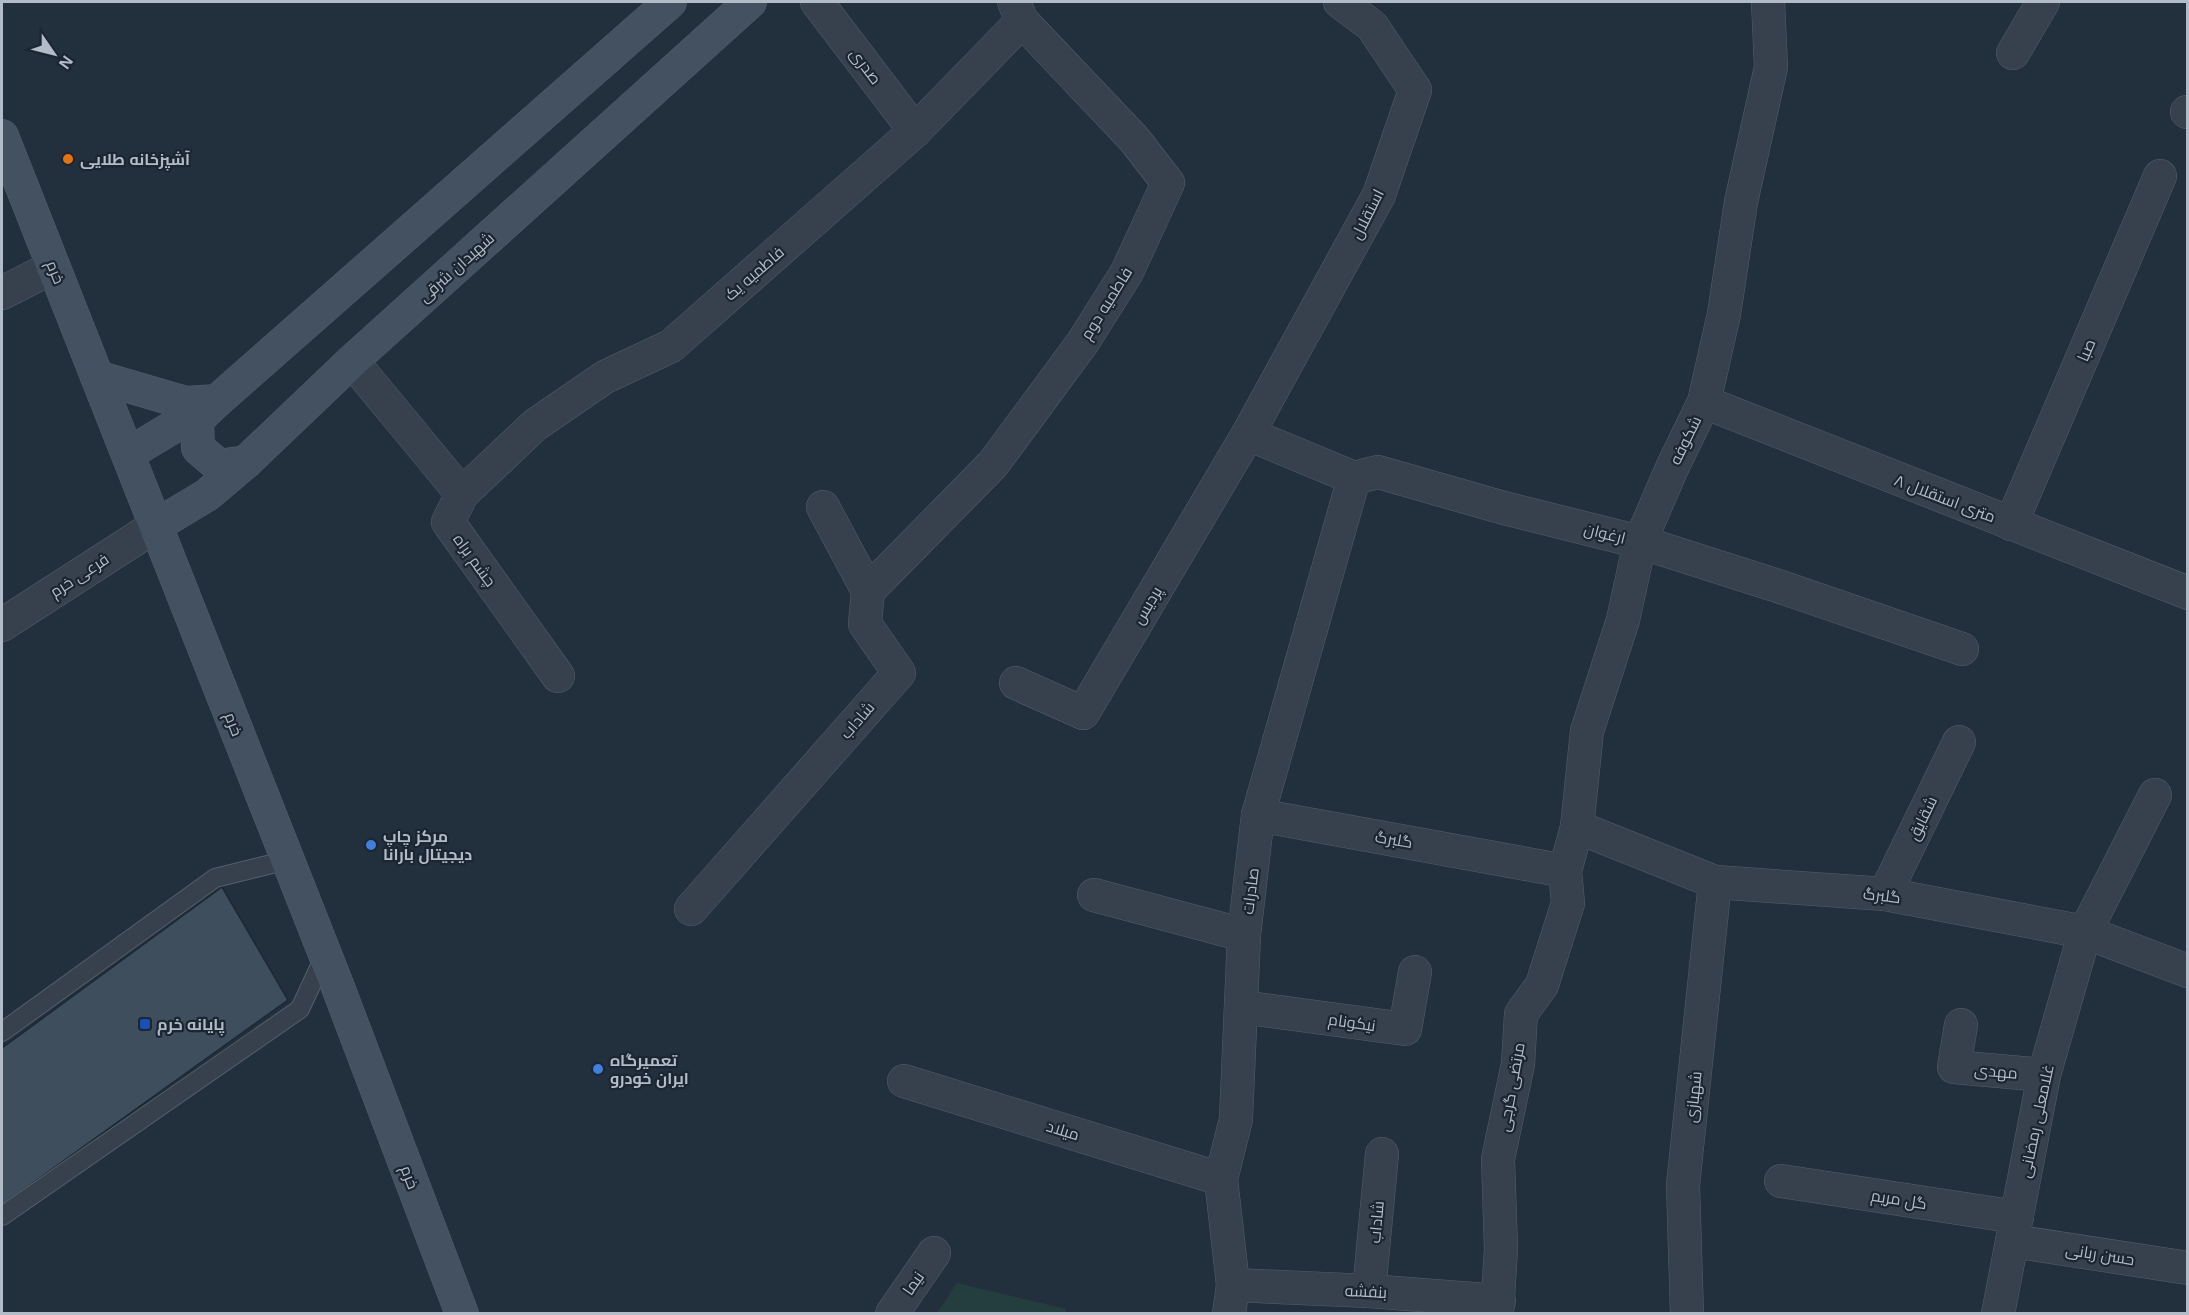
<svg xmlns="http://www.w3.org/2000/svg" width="2189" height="1315" font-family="Arial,Cairo,sans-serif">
	<rect width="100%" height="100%" fill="#22303d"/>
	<polygon fill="#243d3e" points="957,1283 1066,1309 1065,1314 937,1313"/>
	<polygon fill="#3e4e5d" stroke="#1d2834" stroke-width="1.5" points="222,887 288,1000 2,1205 2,1048"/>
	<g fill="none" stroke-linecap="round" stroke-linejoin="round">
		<defs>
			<g id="service">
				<polyline points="2,1032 215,878 288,860"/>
				<polyline points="2,1216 300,1009 325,955"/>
			</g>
			<g id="minor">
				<polyline points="817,2 915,131"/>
				<polyline points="2013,53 2043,2"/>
				<polyline points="2187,112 2188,112"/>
				<polyline points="2,293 53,267"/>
				<polyline points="352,361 462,494 448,522 558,676"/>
				<polyline points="1704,402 2188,593"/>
				<polyline points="1248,434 1354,478 1378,472 1504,508 1640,542 1778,586 1962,649"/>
				<polyline points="462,494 535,425 605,377 671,346 915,131 1022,21"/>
				<polyline points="2011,524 2160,176"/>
				<polyline points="868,591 993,464 1083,342 1127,272 1168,183 1134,139 1022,21 1014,2"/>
				<polyline points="1016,683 1083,713 1248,434 1379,195 1415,90 1372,26 1340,2"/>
				<polyline points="1258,815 1565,871"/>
				<polyline points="1577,827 1715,882 1885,894 2085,932 2188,971"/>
				<polyline points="1885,894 1959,742"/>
				<polyline points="1094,895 1244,935"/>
				<polyline points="691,909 899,673 865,624 868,591 823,507"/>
				<polyline points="1241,1007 1405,1029 1415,972"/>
				<polyline points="1961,1025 1954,1067 2044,1075"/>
				<polyline points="904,1081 1221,1179"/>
				<polyline points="1781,1181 2017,1217"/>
				<polyline points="2012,1241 2188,1268"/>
				<polyline points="1233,1285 1369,1291 1499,1301"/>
				<polyline points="1369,1291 1382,1154"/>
				<polyline points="892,1314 934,1253"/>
				<polyline points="1229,1314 1233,1285 1221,1179 1236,1119 1244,935 1258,815 1354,478"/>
				<polyline points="1497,1314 1501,1249 1498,1159 1518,1064 1521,1014 1542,985 1568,903 1565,871 1577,827 1587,731 1623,620 1640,542 1672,468 1704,402 1724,314 1741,202 1771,67 1768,2"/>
				<polyline points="1687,1314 1683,1185 1715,882"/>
				<polyline points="1998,1314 2044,1075 2085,932 2155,795"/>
			</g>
			<polyline id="tertiary" points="2,625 157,525"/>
			<g id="secondary">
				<polyline points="2,136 336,982 462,1314"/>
				<polyline points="97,377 186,403 217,401 670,2"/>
				<polyline points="217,401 197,420 198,448 219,466 246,462"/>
				<polyline points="128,454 213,403"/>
				<polyline points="157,525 207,495 246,462 352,361 750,2"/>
			</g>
		</defs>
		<use href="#service" stroke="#545f6b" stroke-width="20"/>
		<use href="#minor" stroke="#545f6b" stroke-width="34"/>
		<use href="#tertiary" stroke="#545f6b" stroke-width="34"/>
		<use href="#secondary" stroke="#545f6b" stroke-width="34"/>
		<use href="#service" stroke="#36414d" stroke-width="18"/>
		<use href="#minor" stroke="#36414d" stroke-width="33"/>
		<use href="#tertiary" stroke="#36414d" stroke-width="33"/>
		<use href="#secondary" stroke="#445161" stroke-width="33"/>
	</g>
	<circle fill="#e8710a" stroke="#1b2632" stroke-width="2" cx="68" cy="159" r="6"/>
	<g fill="#3f7fe0" stroke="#1b2632" stroke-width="2">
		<circle cx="371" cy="845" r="6"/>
		<circle cx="598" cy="1069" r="6"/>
	</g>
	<rect fill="#1a4fb4" stroke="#1b2632" stroke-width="2" x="139" y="1018" width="12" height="12" rx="3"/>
	<g text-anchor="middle" stroke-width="4.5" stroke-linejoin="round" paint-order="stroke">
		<g font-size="16" fill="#b2bcc9" stroke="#1b2632">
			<text transform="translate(866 66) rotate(53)" y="6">صدری</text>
			<text transform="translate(1367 214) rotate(-63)" y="6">استقلال</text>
			<text transform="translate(456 267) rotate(-42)" y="6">شهیدان شرقی</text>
			<text transform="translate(56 272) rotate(68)" y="6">خرم</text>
			<text transform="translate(754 273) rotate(-41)" y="6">فاطمیه یک</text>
			<text transform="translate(1106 303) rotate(-58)" y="6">فاطمیه دوم</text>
			<text transform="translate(2086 350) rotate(-67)" y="6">صبا</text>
			<text transform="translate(1685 440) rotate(-64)" y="6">شکوفه</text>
			<text transform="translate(1945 498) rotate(21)" y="6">۸ متری استقلال</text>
			<text transform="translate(1605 533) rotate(14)" y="6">ارغوان</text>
			<text transform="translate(475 560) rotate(54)" y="6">چشم براه</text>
			<text transform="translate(79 575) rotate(-33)" y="6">فرعی خرم</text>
			<text transform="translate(1147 605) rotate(-59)" y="6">پردیس</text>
			<text transform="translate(857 720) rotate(-49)" y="6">شاداب</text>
			<text transform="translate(234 724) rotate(69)" y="6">خرم</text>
			<text transform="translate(1922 818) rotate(-64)" y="6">شقایق</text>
			<text transform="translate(1394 839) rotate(10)" y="6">گلبرگ</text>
			<text transform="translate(1250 891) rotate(-83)" y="6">صادرات</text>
			<text transform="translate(1882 895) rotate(7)" y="6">گلبرگ</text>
			<text transform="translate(1352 1022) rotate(8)" y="6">نیکونام</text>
			<text transform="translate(1996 1071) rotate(5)" y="6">مهدی</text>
			<text transform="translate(1511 1087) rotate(-80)" y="6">مرتضی گرجی</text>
			<text transform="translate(1693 1097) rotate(-84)" y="6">شهبازی</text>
			<text transform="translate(2036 1121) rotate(-78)" y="6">غلامعلی رمضانی</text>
			<text transform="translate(1063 1130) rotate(17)" y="6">میلاد</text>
			<text transform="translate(410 1177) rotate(69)" y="6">خرم</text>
			<text transform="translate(1899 1199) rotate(9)" y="6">گل مریم</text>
			<text transform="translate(1376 1222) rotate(-85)" y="6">شاداب</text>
			<text transform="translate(2100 1254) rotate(9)" y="6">حسن ربانی</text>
			<text transform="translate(913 1283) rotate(-55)" y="6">نیما</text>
			<text transform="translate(1366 1291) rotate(3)" y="6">بنفشه</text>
		</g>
		<g font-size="16" font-weight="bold" fill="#b2bcc9" stroke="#1b2632" text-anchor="start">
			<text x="80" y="165">آشپزخانه طلایی</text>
			<text x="383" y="842">مرکز چاپ<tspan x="383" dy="18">دیجیتال بارانا</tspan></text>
			<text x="157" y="1030">پایانه خرم</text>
			<text x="610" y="1066">تعمیرگاه<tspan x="610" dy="18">ایران خودرو</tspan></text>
		</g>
	</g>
	<rect width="2189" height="1315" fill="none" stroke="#b2bcc9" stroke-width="6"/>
	<g transform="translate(54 54) rotate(125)" stroke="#1b2632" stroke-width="4.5" paint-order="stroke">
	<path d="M0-4.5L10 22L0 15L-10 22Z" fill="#b2bcc9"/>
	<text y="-9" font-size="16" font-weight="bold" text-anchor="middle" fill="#b2bcc9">N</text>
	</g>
</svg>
